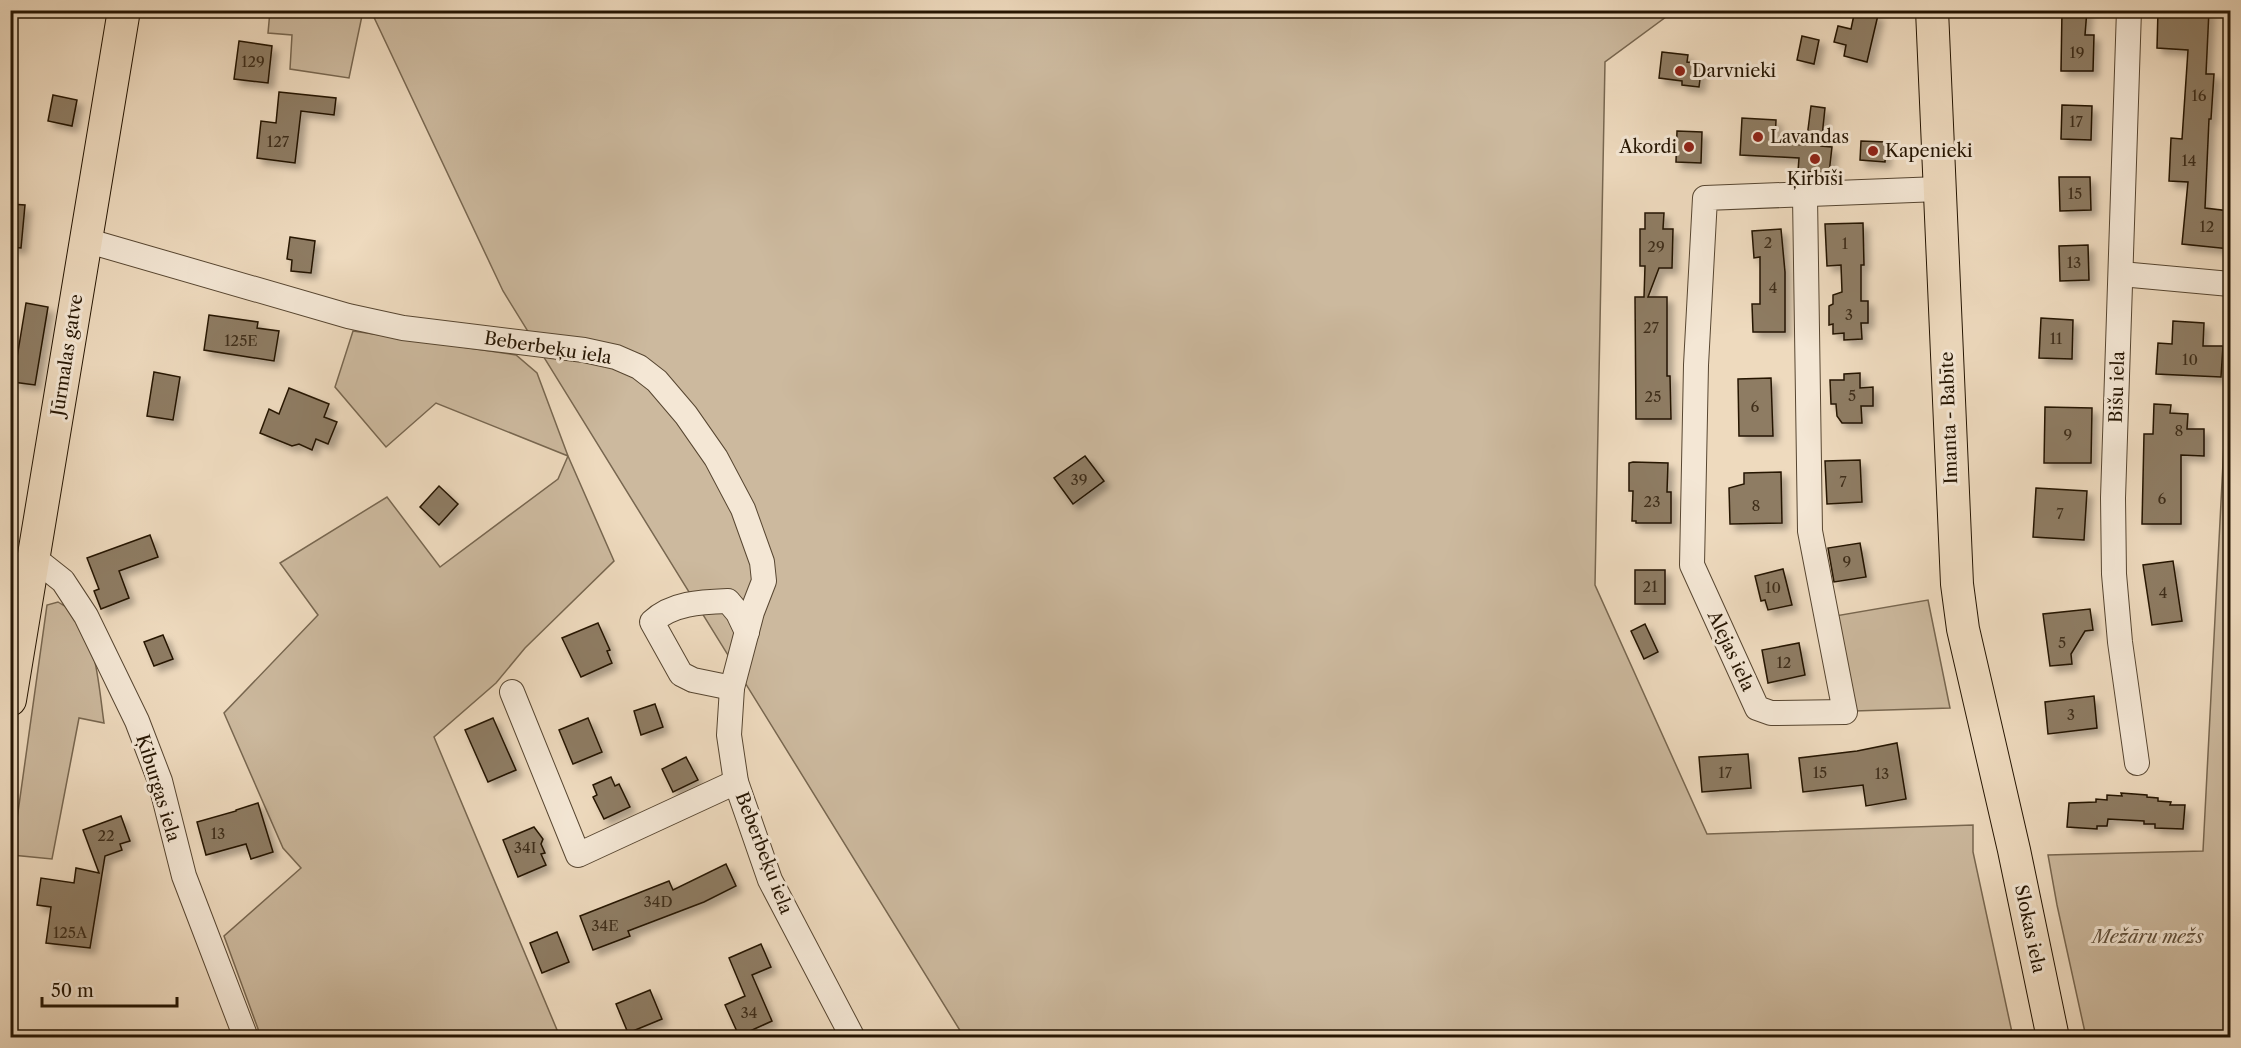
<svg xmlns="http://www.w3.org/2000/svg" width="2241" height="1048" font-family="'Libre Caslon Text',serif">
	<defs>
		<filter id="shadow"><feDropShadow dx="5.5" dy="5.5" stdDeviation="3" flood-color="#0004"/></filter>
	</defs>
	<rect width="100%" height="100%" fill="#eedabe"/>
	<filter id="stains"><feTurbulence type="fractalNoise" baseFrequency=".00333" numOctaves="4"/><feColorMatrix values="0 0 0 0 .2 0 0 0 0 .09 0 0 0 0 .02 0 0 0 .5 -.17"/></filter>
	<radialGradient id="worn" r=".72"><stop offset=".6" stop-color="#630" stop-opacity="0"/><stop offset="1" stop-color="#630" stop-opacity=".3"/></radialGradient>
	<g fill="#ccb99e" stroke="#786750" stroke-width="1.5">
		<polygon points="270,11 363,11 349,78 290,69 292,35 268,33"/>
		<polygon points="371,11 1674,11 1605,62 1595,585 1707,834 1973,825 1973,852 2013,1037 964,1037 503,291"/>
		<polygon points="353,331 516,355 537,373 568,456 614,561 525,648 496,683 434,737 560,1037 261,1037 224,936 301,868 283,848 224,713 318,615 280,563 387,497 440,567 558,479 568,456 436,403 386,447 335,387"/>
		<polygon points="2226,405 2230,405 2230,1037 2086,1037 2057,905 2048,855 2203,851"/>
		<polygon points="1928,600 1950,708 1854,711 1835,616"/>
		<path d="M58,602C64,606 73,610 77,616C97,646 99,688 104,723L79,718L52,859L12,855L47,605Z"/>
	</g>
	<g fill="#8e7b64" stroke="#251502" stroke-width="1.5" filter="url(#shadow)">
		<polygon points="1855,10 1878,15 1867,62 1844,56 1846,45 1834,42 1838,26 1851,29"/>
		<polygon points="2062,10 2087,10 2085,35 2094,35 2093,71 2061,71"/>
		<polygon points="2158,10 2209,10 2206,74 2214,74 2211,119 2209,119 2205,208 2230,211 2230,249 2182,244 2188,182 2169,181 2171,138 2182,139 2188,50 2157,48"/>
		<polygon points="1802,36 1819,40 1814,64 1797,60"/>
		<polygon points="239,41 272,46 268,83 234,79"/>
		<polygon points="1662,52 1688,55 1687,62 1702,64 1699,87 1682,85 1682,81 1659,78"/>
		<polygon points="279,92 336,98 334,115 301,111 295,163 257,158 261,121 276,123"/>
		<polygon points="53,95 77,100 72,126 48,121"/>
		<polygon points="2062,105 2092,106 2091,140 2061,139"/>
		<polygon points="1811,106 1825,108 1821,146 1832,147 1829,173 1798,171 1799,158 1740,155 1742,118 1776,120 1775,143 1806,145"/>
		<polygon points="1677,131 1702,132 1701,163 1676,162"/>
		<polygon points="1861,141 1886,142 1885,162 1860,160"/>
		<polygon points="2059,177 2090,177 2091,210 2060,211"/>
		<polygon points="10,204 25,205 21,248 10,247"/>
		<polygon points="1645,213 1664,213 1663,229 1673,229 1672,268 1659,268 1648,297 1667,297 1667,376 1670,376 1671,419 1636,419 1635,297 1644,297 1645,266 1640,266 1640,229 1645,229"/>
		<polygon points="1863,223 1864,265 1861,265 1861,301 1868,301 1868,323 1861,323 1862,339 1844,340 1844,333 1833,334 1833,324 1829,325 1829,306 1833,304 1833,295 1842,292 1841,265 1827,266 1825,224"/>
		<polygon points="1781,229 1785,272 1785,332 1753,332 1752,304 1760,304 1760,257 1754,258 1752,231"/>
		<polygon points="290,237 315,241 311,273 291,271 292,260 287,259"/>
		<polygon points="2088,245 2089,280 2060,281 2059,246"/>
		<polygon points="26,303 48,307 35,385 13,382"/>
		<polygon points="209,315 258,322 257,328 279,331 274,361 204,350"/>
		<polygon points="2041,318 2073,320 2072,359 2039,358"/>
		<polygon points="2173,321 2204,323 2203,346 2223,346 2221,377 2156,374 2158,343 2172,344"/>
		<polygon points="154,372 180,377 173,420 147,416"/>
		<polygon points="1860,373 1860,388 1873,387 1873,406 1861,406 1862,423 1842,423 1837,416 1836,404 1831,404 1830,380 1844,380 1844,374"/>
		<polygon points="1771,378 1773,436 1739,436 1738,379"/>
		<polygon points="289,388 329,404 324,417 337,422 328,444 316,439 312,450 299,444 292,446 260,433 269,409 279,414"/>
		<polygon points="2154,404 2171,405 2170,413 2188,414 2187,429 2204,429 2204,456 2181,455 2181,524 2142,524 2144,434 2153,434"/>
		<polygon points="2045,407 2092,408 2091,463 2044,463"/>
		<polygon points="1085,456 1104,481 1073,504 1054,478"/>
		<polygon points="1860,460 1862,502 1827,504 1825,461"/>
		<polygon points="1633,462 1668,463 1667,492 1671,492 1671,523 1636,523 1636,521 1632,521 1633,491 1629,491 1629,463"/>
		<polygon points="1781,472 1782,523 1730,524 1729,488 1744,484 1744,473"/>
		<polygon points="439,486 458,504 439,525 420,507"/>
		<polygon points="2036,488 2087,491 2084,540 2033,537"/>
		<polygon points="150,535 158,557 119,571 129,598 101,609 94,591 99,589 87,558"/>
		<polygon points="1860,543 1866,577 1834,582 1828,548"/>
		<polygon points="2173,561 2182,621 2152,625 2143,565"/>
		<polygon points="1783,569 1792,605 1768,610 1765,600 1761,601 1755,576"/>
		<rect x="1635" y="570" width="30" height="34"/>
		<polygon points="2090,609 2093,630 2085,631 2071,654 2072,664 2050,666 2043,614"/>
		<polygon points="598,623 610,650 607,651 612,663 581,677 562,638"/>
		<polygon points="1645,624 1658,652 1644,659 1631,631"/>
		<polygon points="163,635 173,659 154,666 144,642"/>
		<polygon points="1799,643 1805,675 1768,683 1762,650"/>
		<polygon points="2094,696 2097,728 2048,734 2045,702"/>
		<polygon points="655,704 663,727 641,735 634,711"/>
		<polygon points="493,718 516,770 488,782 465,730"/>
		<polygon points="588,718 602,752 573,764 559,730"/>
		<polygon points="1897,743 1906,799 1866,806 1863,785 1803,792 1799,758 1857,751"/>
		<polygon points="1748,754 1751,788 1702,792 1699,757"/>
		<polygon points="686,757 698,780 673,792 662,769"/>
		<polygon points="611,777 615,786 619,784 630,807 604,819 593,797 597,795 593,785"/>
		<polygon points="2121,793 2147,795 2147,797 2158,798 2158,801 2171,802 2170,805 2185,805 2183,829 2155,828 2155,824 2144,824 2144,821 2108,819 2107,826 2097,826 2097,829 2067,827 2069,803 2096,802 2096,799 2107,800 2107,795 2122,796"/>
		<polygon points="258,803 273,852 251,859 246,844 206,855 197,822 236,811 236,810"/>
		<polygon points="121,816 130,841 120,844 122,850 105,856 90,948 46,943 51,907 37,905 41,878 74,883 76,868 99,873 83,830"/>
		<polygon points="534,827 543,839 541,844 545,853 541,854 546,865 518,877 503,840"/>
		<polygon points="726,864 736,886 704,902 628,931 630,936 593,950 580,916 669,881 673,890"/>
		<polygon points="557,932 569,962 542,973 530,943"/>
		<polygon points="761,944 771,967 752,975 772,1021 739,1036 725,1005 745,996 729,958"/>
		<polygon points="650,990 662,1019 628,1033 616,1004"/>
	</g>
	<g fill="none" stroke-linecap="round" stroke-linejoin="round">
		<defs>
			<g id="minor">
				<polyline points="2129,10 2113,498 2114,574 2120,642 2137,763"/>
				<polyline points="1805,196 1810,531 1845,712 1771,713 1757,708 1692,565 1696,365 1705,198 1939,189"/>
				<polyline points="85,240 348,316 403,328 584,350 616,357 639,367 657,381 686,415 716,458 743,509 762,562 764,581 752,612 732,688 729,735 736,782 770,880 853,1038"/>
				<polyline points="2121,274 2230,284"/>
				<polyline points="34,558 63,581 86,616 137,721 160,781 184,876 246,1038"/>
				<path d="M732,688L693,680L681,674L652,622C672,603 701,602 728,601L738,613L747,632"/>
				<polyline points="512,692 578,855 736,782"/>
			</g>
			<g id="major">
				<polyline points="1932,10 1957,584 1963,629 2014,850 2053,1038"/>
				<polyline points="10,700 124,10"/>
			</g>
		</defs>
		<use href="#minor" stroke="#574631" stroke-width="26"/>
		<use href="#major" stroke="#251502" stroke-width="34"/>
		<use href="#minor" stroke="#f4e7d5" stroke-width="24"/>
		<use href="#major" stroke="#eedabe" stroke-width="32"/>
	</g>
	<g fill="#8f2418" stroke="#f4e7d5" stroke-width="2">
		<circle cx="1680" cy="71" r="6"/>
		<circle cx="1758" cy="137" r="6"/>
		<circle cx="1689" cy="147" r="6"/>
		<circle cx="1873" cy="151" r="6"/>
		<circle cx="1815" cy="159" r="6"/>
	</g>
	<g text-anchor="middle" stroke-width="6" stroke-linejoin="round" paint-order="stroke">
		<g font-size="15" fill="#3f2e1a">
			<text x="2077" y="58">19</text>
			<text x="253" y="67">129</text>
			<text x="2199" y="101">16</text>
			<text x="2076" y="127">17</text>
			<text x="278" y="147">127</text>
			<text x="2189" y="166">14</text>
			<text x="2075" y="199">15</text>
			<text x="2207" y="232">12</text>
			<text x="1768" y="248">2</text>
			<text x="1845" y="249">1</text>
			<text x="1656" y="252">29</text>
			<text x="2074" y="268">13</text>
			<text x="1773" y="293">4</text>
			<text x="1849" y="320">3</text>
			<text x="1651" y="333">27</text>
			<text x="2056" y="344">11</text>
			<text x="241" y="346">125E</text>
			<text x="2190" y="365">10</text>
			<text x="1852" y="401">5</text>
			<text x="1653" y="402">25</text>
			<text x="1755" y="412">6</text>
			<text x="2179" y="436">8</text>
			<text x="2068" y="440">9</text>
			<text x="1079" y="485">39</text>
			<text x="1843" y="487">7</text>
			<text x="2162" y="504">6</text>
			<text x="1652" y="507">23</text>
			<text x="1756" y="511">8</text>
			<text x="2060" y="519">7</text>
			<text x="1847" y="567">9</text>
			<text x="1650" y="592">21</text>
			<text x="1773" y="593">10</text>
			<text x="2163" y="598">4</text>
			<text x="2062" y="648">5</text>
			<text x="1784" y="668">12</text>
			<text x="2071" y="720">3</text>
			<text x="1725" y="778">17</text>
			<text x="1820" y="778">15</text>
			<text x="1882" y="779">13</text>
			<text x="218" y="839">13</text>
			<text x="106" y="841">22</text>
			<text x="525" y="853">34I</text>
			<text x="658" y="907">34D</text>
			<text x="605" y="931">34E</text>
			<text x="70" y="938">125A</text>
			<text x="749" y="1018">34</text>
		</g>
		<g font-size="18" fill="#251502" stroke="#f4e7d5" text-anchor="start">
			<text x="1692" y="77">Darvnieki</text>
			<text x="1770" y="143">Lavandas</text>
			<text x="1677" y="153" text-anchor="end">Akordi</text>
			<text x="1885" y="157">Kapenieki</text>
			<text x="1815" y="185" text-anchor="middle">Ķirbīši</text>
		</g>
		<g font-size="18" fill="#251502" stroke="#f4e7d5">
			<text transform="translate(548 348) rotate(9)" y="6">Beberbeķu iela</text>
			<text transform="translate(67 355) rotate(-81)" y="6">Jūrmalas gatve</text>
			<text transform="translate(2117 387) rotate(-88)" y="6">Bišu iela</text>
			<text transform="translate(1949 418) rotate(-92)" y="6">Imanta - Babīte</text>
			<text transform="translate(1731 651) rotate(65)" y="6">Alejas iela</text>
			<text transform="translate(158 788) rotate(73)" y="6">Ķiburgas iela</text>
			<text transform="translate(764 853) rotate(69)" y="6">Beberbeķu iela</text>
			<text transform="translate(2030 929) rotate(78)" y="6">Slokas iela</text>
		</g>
		<g font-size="18" font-style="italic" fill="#5f4e39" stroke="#f4e7d5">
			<text x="2148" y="943">Mežāru mežs</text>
		</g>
	</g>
	<rect width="2241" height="1048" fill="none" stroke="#eedabe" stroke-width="36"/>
	<rect x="12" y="12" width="2217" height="1024" fill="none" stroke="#251502" stroke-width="3"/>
	<rect x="18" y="18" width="2205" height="1012" fill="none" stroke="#251502" stroke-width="1.5"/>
	<path d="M42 997v9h135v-9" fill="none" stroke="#251502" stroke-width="3"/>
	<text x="51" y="997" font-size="18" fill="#251502" stroke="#f4e7d5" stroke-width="4.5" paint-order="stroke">50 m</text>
	<rect width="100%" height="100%" filter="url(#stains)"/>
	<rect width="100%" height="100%" fill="url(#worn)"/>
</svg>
